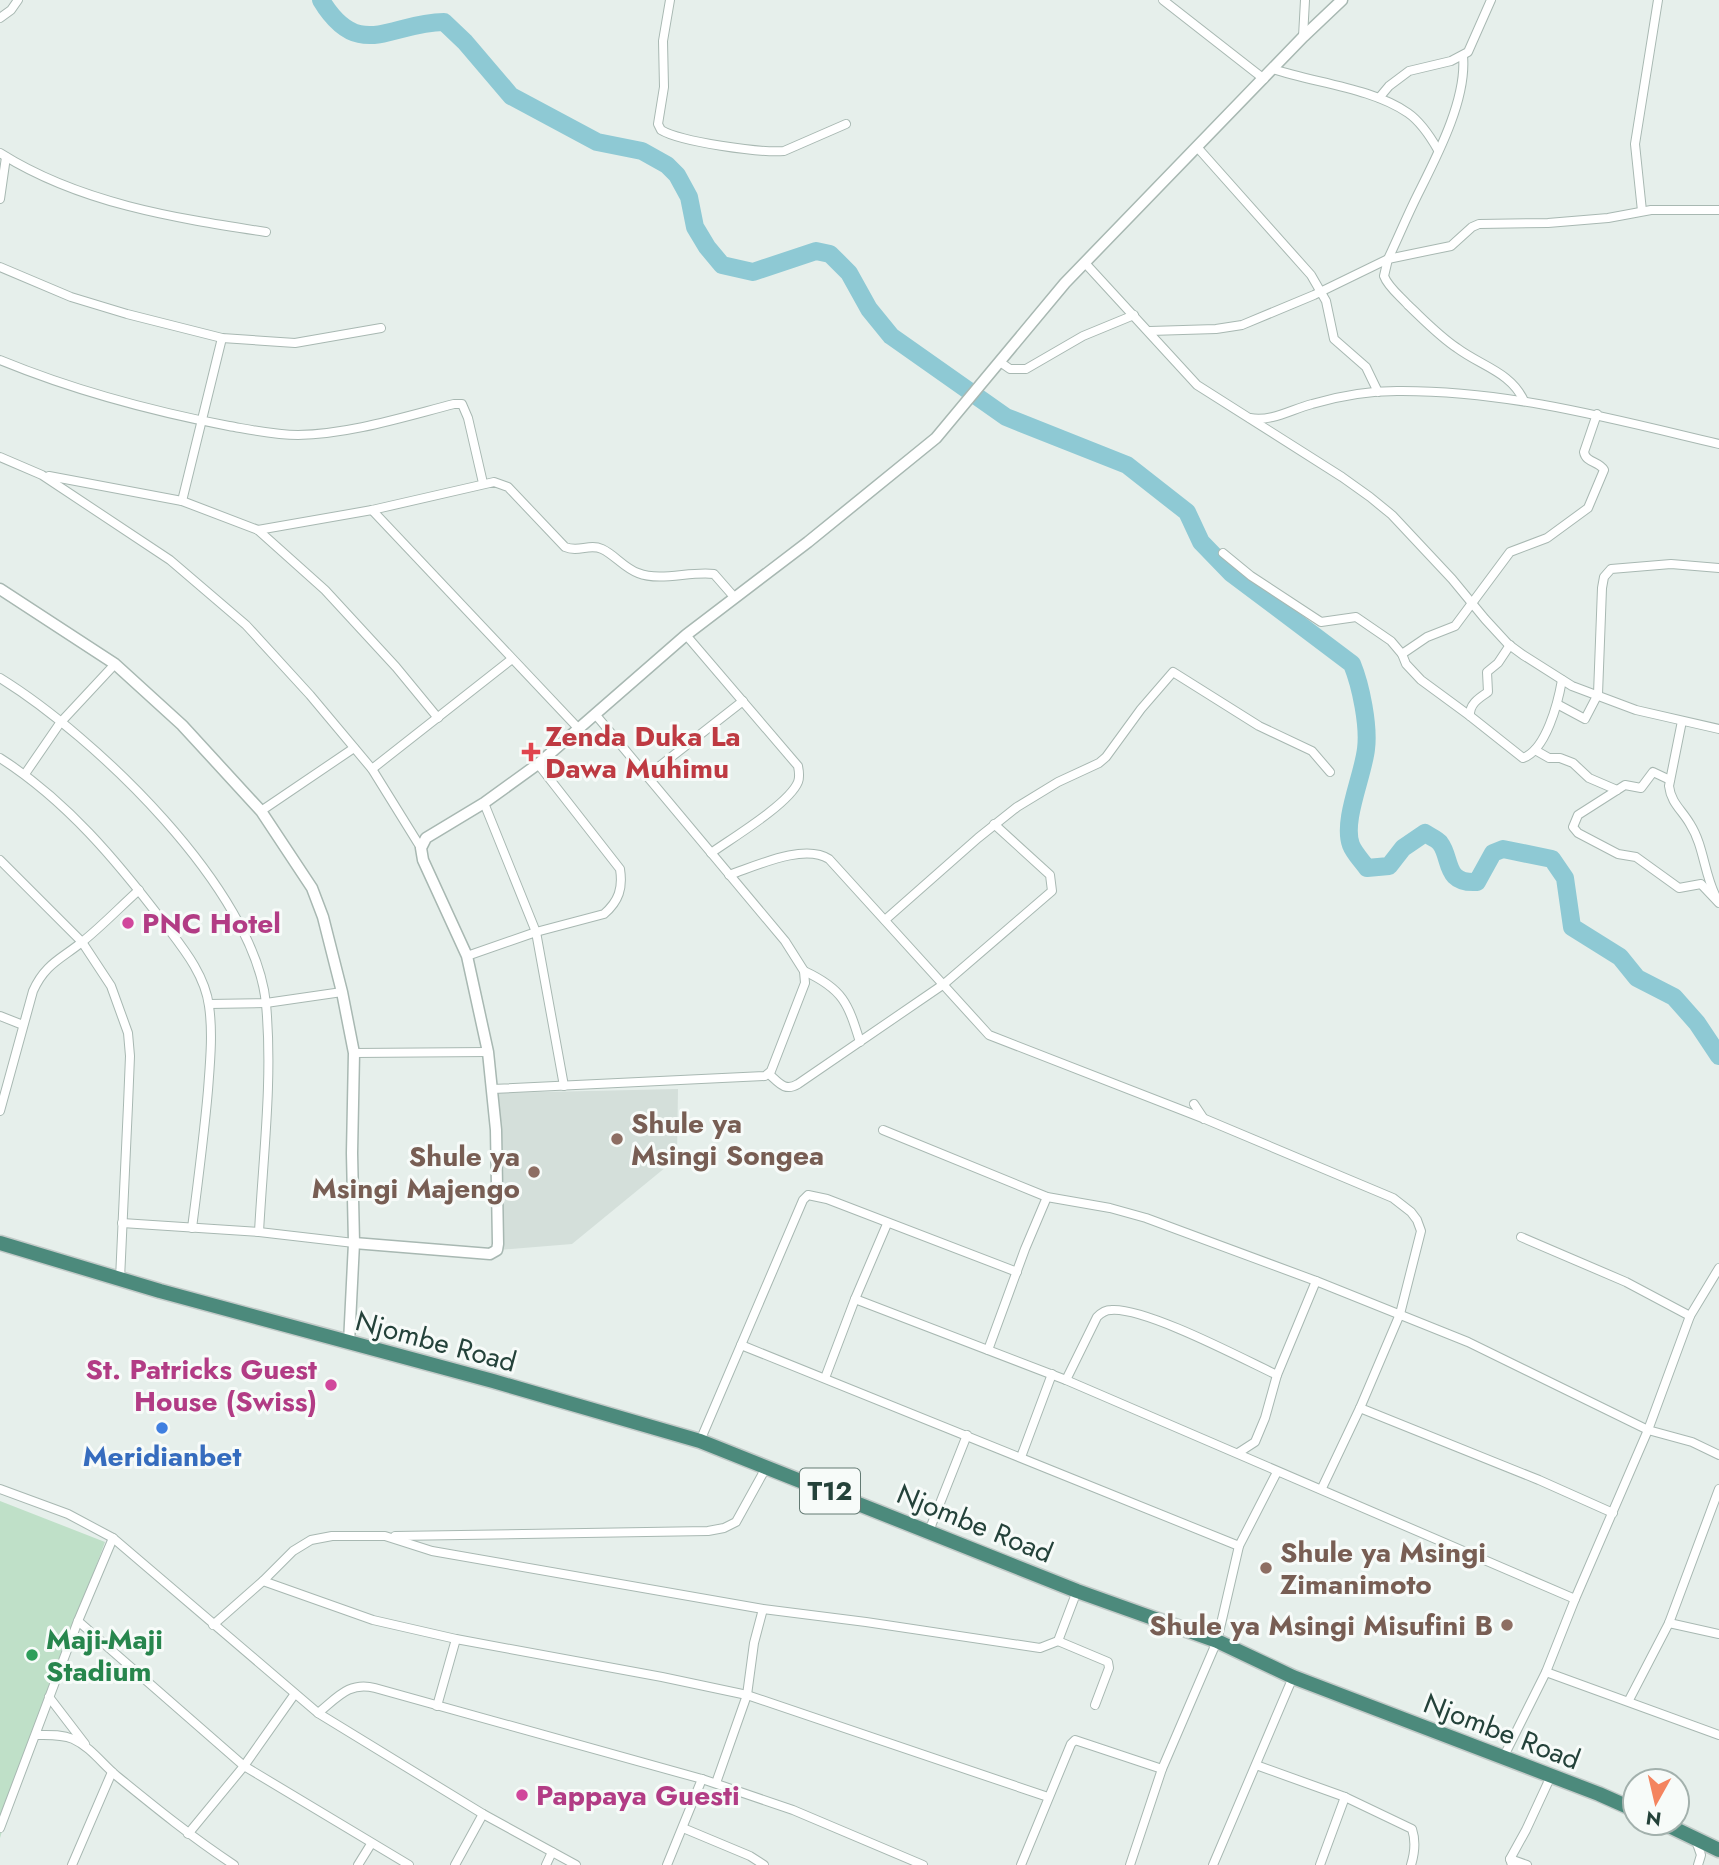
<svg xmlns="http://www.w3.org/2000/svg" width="1719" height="1865" font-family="Jost,sans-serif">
	<rect width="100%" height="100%" fill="#e6efeb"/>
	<polygon fill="#d4dfda" points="678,1089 677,1158 572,1244 498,1250 498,1093"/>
	<polygon fill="#bfe0c8" points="0,1501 105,1542 21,1769 0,1838"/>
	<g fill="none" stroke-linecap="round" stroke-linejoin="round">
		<path stroke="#8ec9d4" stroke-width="18" d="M321,0C359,63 391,22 444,22L465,42L511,96L597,142L642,151L667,165L677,175L689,197L695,227L707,247L722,265L753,272L816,251L830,254L849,273L869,309L891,336L1006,417L1127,465L1187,512L1201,542L1231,573L1352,664C1361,686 1369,726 1366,749C1363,776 1342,821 1351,845C1354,853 1362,861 1367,868L1389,866L1403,848L1425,833C1429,836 1437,839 1440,843C1452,858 1443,884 1477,882L1493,853L1503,849L1552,859L1565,878L1572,927L1620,957L1637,978L1674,997L1697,1023L1719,1056"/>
		<defs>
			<g id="minor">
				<path d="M670,0L663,41L664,87L658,124L661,130C681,142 760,153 784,151L846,124"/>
				<polyline points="1163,0 1264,79"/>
				<polyline points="0,18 11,10 18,0"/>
				<polyline points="1303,37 1305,0"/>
				<path d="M1463,56C1467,99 1437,156 1418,194C1407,216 1398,238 1388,259L1384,276C1388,287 1400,296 1408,305C1424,320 1439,336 1457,348C1481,366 1511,372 1524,401"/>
				<path d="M1273,69C1315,83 1372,88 1408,113C1421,122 1430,136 1438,150"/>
				<polyline points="1379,98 1389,86 1409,71 1451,61 1468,52 1491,0"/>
				<polyline points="1197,147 1311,275 1326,301 1334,339 1366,367 1378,392"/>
				<path d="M0,153C79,203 174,218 266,232"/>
				<polyline points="0,199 6,157"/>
				<polyline points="1642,211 1635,144 1658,0"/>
				<polyline points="1085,263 1197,385 1342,477 1370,497 1392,515 1452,579 1485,619 1508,644 1523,655 1572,686 1636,710 1719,729"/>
				<polyline points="0,267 71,297 127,314 222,338 295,343 381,328"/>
				<polyline points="1150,331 1216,329 1242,325 1314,295 1388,259 1451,246 1472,227 1479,224 1548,223 1608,218 1651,210 1719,210"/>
				<path d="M0,360C73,390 151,411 229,426C252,430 275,435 298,435C350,434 403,417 454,404H462L468,418L483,483"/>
				<polyline points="1000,362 1010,369 1026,369 1083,336 1134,315"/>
				<path d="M1250,418C1272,422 1292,409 1312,404C1339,396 1369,391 1397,391C1507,390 1613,419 1719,444"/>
				<polyline points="0,457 42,475 170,560 246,625 310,695 372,769 421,848"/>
				<polyline points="49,476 182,501 258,530 325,590 396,667 438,718"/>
				<polyline points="182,501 222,338"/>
				<polyline points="372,510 578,728"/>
				<path d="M258,530L372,510L494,482L508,487L565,547C579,553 589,543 602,549C615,555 624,568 638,573C661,582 689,571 714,574L735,598"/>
				<path d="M1223,553L1251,576L1321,622L1356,617L1391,641L1402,654L1406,664L1421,680L1470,716L1523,758C1546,750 1558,703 1562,680"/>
				<path d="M686,635L798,766C799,771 800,777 798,782C789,804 732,838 711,853"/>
				<path d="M1402,654L1427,637L1455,626L1510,552L1547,538L1588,508L1604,470C1599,461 1586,463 1584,452L1597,414"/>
				<path d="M0,678C94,736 255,889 266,1004C273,1079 263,1157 259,1232"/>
				<polyline points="1557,704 1585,719 1598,694 1602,588 1604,577 1611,569 1671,564 1719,568"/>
				<path d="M1470,716C1469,704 1479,698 1488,692L1487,672L1498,663L1510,645"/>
				<path d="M1682,721L1669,786C1671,803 1682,810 1690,824C1704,846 1704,874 1716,897"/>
				<polyline points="1535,750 1549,758 1560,758 1573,763 1589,778 1617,790"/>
				<path d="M0,758C66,800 117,861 164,923C182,947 205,974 209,1006C213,1033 210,1063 208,1090C204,1136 198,1182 192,1228"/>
				<polyline points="372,769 512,659"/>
				<polyline points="25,774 60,723 115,664"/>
				<polyline points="647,776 743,701"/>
				<polyline points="1670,780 1653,772 1641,788 1625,785 1578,815 1573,827 1578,833 1618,854 1636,857 1679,888 1701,884 1719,903"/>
				<polyline points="484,803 536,932 564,1086"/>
				<polyline points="261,811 354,748"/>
				<polyline points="0,860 82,942 111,986 128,1033 130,1056 128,1105 120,1279"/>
				<path d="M729,875C756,866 804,843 829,859L989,1035L1205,1119L1393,1198L1411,1212L1417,1220L1421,1231L1400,1314L1360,1408L1322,1488"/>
				<polyline points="885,920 978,838 1017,807 1058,782 1099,763 1106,757 1141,709 1173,672 1259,726 1312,751 1330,772"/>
				<path d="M467,956L536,932L604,914C619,901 623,888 620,869L538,764"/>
				<path d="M804,971C843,989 848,1003 860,1042"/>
				<polyline points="209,1004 266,1003 342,992"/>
				<polyline points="0,1016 23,1025"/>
				<polyline points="354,1053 488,1052"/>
				<path d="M769,1074C779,1083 785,1092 798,1084L944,984L1052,891L1050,875L994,824"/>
				<polyline points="492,1089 765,1076 771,1071 805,983 804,971 785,941 595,714"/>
				<polyline points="1194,1104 1204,1119"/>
				<path d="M0,1111L33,991C45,964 61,959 82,942C102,926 120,907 139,890"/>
				<polyline points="883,1130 1047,1197 1110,1208 1146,1218 1316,1281 1468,1342 1648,1430 1692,1442 1719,1455"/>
				<polyline points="122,1223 259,1232 354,1243"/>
				<polyline points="1521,1237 1626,1282 1690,1316"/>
				<polyline points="855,1299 1066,1380 1575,1599"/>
				<polyline points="741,1345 1239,1546"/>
				<polyline points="988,1350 1025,1249 1047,1197"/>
				<polyline points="825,1378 855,1299 887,1224"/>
				<path d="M1066,1380L1097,1317C1101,1313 1105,1310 1111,1310C1145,1307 1243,1359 1277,1375"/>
				<polyline points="1360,1408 1539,1480 1613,1513"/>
				<polyline points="700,1441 803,1200 808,1195 827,1199 1017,1272"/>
				<polyline points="1238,1453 1255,1442 1265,1418 1277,1375 1316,1281"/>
				<polyline points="1021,1457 1052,1374"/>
				<polyline points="0,1489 68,1514 113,1538 318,1713 483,1814 576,1865"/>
				<polyline points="929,1531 967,1435"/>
				<polyline points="395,1536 708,1531 724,1528 736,1522 767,1466"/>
				<polyline points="263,1581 373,1620 456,1639 662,1677 747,1695 1048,1797"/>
				<polyline points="78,1621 244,1766 409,1865"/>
				<polyline points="1669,1623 1719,1634"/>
				<polyline points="213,1625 263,1581 293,1551 311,1540 332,1536 385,1536 432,1551 763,1609 866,1622 1040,1648 1058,1641 1077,1591"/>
				<polyline points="1058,1641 1108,1662 1109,1668 1095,1705"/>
				<polyline points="1546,1672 1719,1735"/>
				<polyline points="49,1697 85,1744"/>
				<polyline points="1629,1700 1669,1623 1719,1489"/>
				<polyline points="437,1706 456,1639"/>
				<path d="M318,1713C337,1698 349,1681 375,1688L702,1779L793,1810L923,1865"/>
				<path d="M36,1735C48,1735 61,1734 73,1739C91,1747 103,1765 118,1777C156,1808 193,1838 234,1865"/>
				<polyline points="1503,1758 1546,1672 1575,1599 1648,1430 1690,1316 1719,1268"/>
				<path d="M1256,1765L1345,1797L1412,1829C1416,1841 1415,1852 1411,1865"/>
				<polyline points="716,1783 747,1695 754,1643 763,1609"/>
				<polyline points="0,1828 78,1621 113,1538"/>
				<polyline points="683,1828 750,1856 764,1865"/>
				<polyline points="188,1834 244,1766 294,1695"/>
				<polyline points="1695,1838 1701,1855 1698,1865"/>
				<polyline points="1510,1859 1527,1865"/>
				<polyline points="72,1865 112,1772"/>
				<polyline points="358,1865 371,1844"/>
				<polyline points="455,1865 483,1814"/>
				<polyline points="546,1865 552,1852"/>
				<polyline points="667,1865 702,1779"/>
				<polyline points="1021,1865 1071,1744 1075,1740 1162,1769"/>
				<polyline points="1130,1865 1162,1769 1217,1641 1239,1546 1277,1472"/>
				<polyline points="1213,1865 1293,1677"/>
				<polyline points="1320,1865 1345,1797"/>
				<polyline points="1512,1865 1510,1859 1526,1830 1551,1776"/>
			</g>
			<g id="tertiary">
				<polyline points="0,589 115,664 182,725 261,811 312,888 323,917 342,992 354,1053 352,1153 354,1243 349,1343"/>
				<polyline points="354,1243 490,1254 497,1250 498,1244 496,1130 488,1052 467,956 423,860 421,848 426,838 484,803 538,764 686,635 808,542 936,438 1065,283 1303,37 1342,0"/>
			</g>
			<g id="trunk">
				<polyline points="0,1243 160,1291 493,1381 700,1441 1077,1591 1217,1641 1293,1677 1599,1794 1635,1810"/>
				<polyline points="1663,1823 1719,1850"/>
			</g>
		</defs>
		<use href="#minor" stroke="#a8b8b2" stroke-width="10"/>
		<use href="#tertiary" stroke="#a8b8b2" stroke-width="13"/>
		<use href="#trunk" stroke="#c2cac8" stroke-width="17"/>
		<use href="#minor" stroke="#fff" stroke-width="8"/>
		<use href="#tertiary" stroke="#fff" stroke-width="10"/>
		<use href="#trunk" stroke="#4c8a7c" stroke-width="14"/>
	</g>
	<path fill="#e0444e" stroke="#f7fbf9" stroke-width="2.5" d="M527.5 741.5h7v7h7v7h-7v7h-7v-7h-7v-7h7z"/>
	<g fill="#d1479c" stroke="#f7fbf9" stroke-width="2.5">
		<circle cx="128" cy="923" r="7"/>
		<circle cx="331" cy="1385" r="7"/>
		<circle cx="522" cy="1795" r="7"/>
	</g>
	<g fill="#8d6e63" stroke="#f7fbf9" stroke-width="2.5">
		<circle cx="617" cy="1139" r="7"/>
		<circle cx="534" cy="1172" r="7"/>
		<circle cx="1266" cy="1568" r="7"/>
		<circle cx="1507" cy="1625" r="7"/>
	</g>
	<circle fill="#3f7fe0" stroke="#f7fbf9" stroke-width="2.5" cx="162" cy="1428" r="7"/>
	<circle fill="#2e9e5b" stroke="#f7fbf9" stroke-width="2.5" cx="32" cy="1655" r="7"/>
	<g text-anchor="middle" stroke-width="6" stroke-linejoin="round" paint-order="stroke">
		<rect fill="#f7fbf9" stroke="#637a73" stroke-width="2" x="800" y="1468.5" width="60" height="45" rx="5"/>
		<g font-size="26" font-weight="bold" fill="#24423a">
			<text x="830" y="1500">T12</text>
		</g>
		<g font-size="28" font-weight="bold" fill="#be3a42" stroke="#f7fbf9" text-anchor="start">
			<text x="545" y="746">Zenda Duka La<tspan x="545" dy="32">Dawa Muhimu</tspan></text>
		</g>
		<g font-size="28" font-weight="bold" fill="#b23c85" stroke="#f7fbf9" text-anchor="start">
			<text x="142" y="933">PNC Hotel</text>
			<text x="317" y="1379" text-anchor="end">St. Patricks Guest<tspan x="317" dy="32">House (Swiss)</tspan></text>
			<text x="536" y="1805">Pappaya Guesti</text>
		</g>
		<g font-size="28" font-weight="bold" fill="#785e54" stroke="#f7fbf9" text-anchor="start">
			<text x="631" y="1133">Shule ya<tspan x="631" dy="32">Msingi Songea</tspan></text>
			<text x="520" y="1166" text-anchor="end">Shule ya<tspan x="520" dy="32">Msingi Majengo</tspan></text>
			<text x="1280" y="1562">Shule ya Msingi<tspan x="1280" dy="32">Zimanimoto</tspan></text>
			<text x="1493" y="1635" text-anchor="end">Shule ya Msingi Misufini B</text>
		</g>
		<g font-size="28" fill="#24423a" stroke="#f7fbf9">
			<text transform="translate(436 1341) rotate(15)" y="10">Njombe Road</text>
			<text transform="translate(975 1523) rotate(22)" y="10">Njombe Road</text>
			<text transform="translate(1502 1731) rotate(21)" y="10">Njombe Road</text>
		</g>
		<g font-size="28" font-weight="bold" fill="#366cbe" stroke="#f7fbf9">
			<text x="162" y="1466">Meridianbet</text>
		</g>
		<g font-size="28" font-weight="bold" fill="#27864d" stroke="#f7fbf9" text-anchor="start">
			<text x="46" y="1649">Maji-Maji<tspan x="46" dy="32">Stadium</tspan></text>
		</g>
	</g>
	<g transform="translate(1656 1802) rotate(188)"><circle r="33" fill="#f7fbf9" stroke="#a3b1ad" stroke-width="2"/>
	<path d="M0-5L12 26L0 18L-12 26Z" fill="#f4845f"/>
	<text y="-10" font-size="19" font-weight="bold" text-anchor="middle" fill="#24423a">N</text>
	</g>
</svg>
